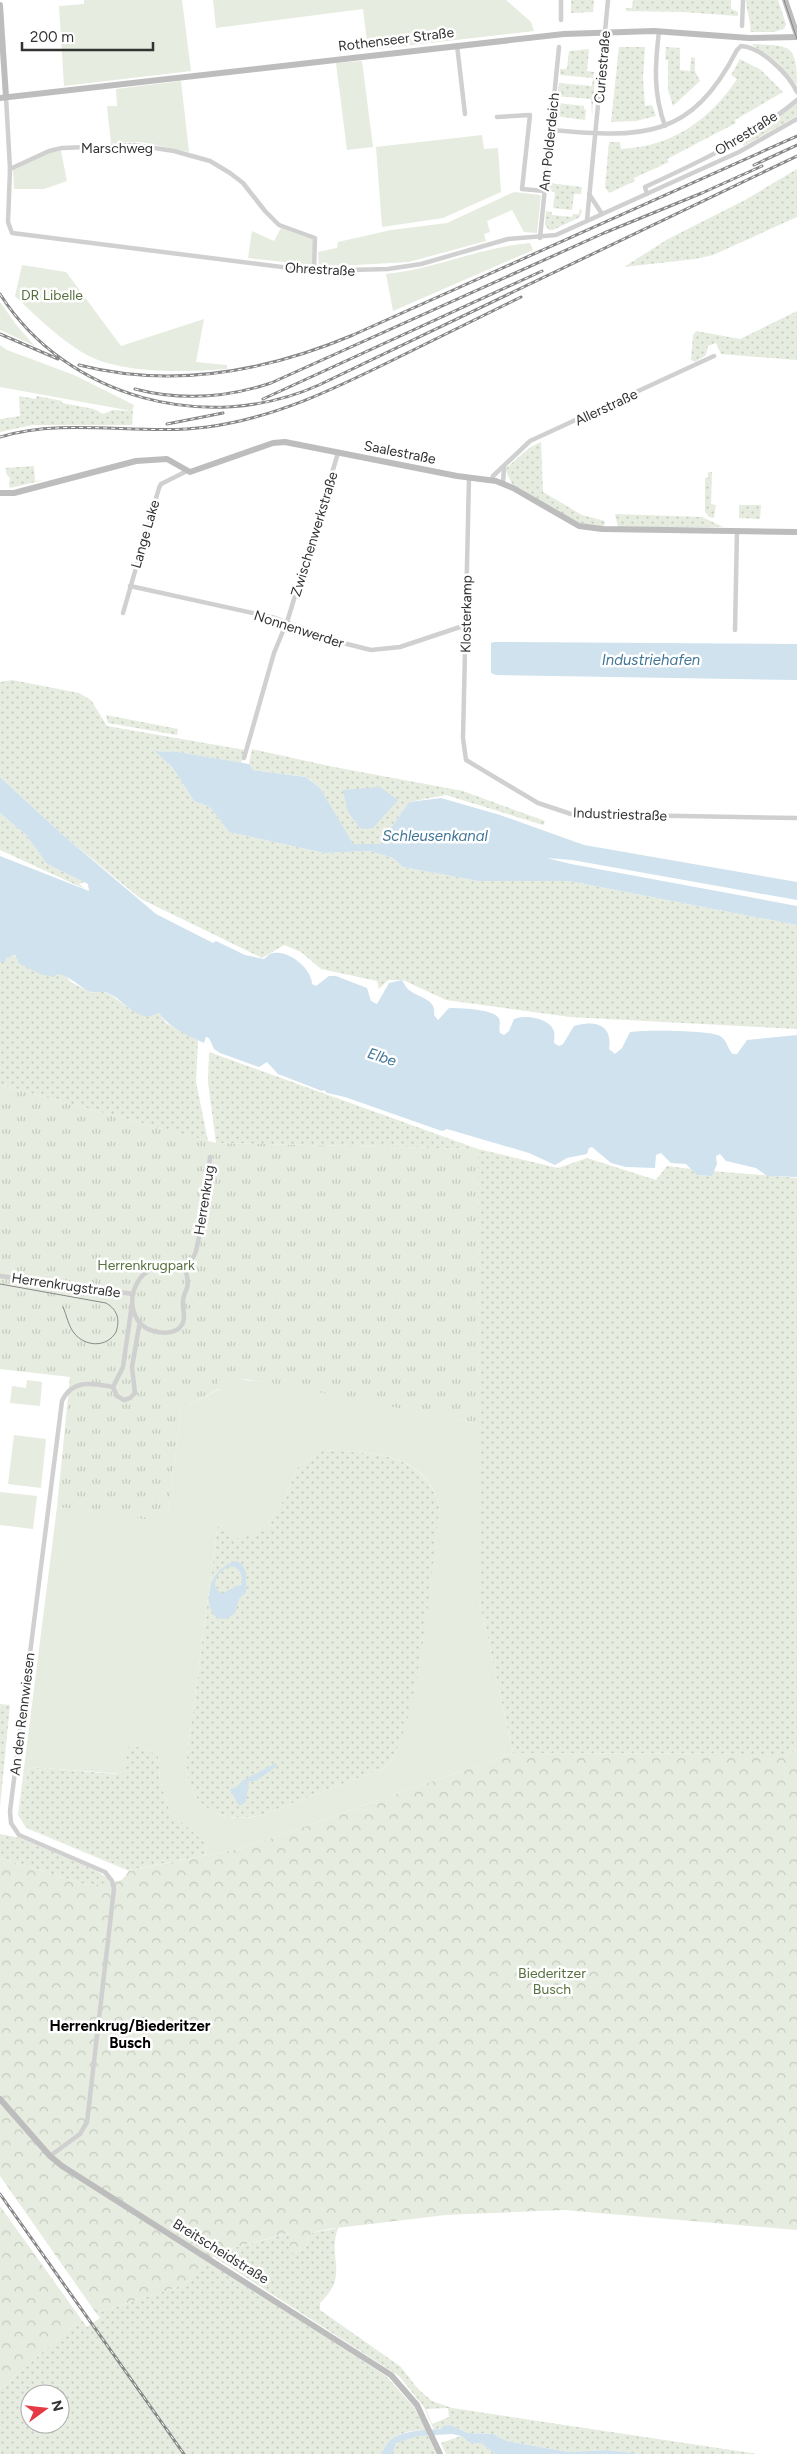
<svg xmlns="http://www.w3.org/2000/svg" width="797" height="2454" font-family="Figtree,sans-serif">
	<defs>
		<pattern id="grass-dots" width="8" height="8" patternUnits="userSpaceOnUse" patternTransform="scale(1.25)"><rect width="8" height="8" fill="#e6ecdf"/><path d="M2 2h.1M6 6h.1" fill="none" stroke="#c6cbc0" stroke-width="1.8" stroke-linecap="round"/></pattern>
		<pattern id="forest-crowns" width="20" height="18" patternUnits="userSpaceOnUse" patternTransform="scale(1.25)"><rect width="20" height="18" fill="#e6ecdf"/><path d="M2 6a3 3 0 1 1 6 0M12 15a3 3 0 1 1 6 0" fill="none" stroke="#c6cbc0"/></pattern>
		<pattern id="park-tufts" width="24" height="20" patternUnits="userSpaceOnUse" patternTransform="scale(1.25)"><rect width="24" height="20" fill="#e6ecdf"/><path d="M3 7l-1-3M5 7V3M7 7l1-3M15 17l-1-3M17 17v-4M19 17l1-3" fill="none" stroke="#c6cbc0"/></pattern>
	</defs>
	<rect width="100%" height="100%" fill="#fff"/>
	<g fill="url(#grass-dots)" fill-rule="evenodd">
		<polygon points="571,0 594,0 593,12 571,13"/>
		<polygon points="633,0 731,0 731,9 738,12 738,16 683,12 626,11 626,8 632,8"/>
		<path d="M746,0H778L786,24L784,29L774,32H750C752,22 746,11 746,0Z"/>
		<path d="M751,44C789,46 797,42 797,85L777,62Z"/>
		<polygon points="619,47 645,47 643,78 645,106 652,105 656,116 636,121 611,122"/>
		<polygon points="666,47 680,48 680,70 690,71 691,57 695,58 695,71 700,81 673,106 668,90 668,60 665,60"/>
		<polygon points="589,49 587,71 594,72 593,78 560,75 560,69 567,69 569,51"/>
		<path d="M740,59L761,70L783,92L735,120L736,123L667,159L669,162L634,178L635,181L609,193L605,187L609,142H620L621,149C671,147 710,120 737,79L731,75Z"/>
		<polygon points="593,79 595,79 592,115 591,99 557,96 559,83 592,86"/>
		<polygon points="797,102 797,116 744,146 740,140"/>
		<polygon points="557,103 584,106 584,109 586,110 585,120 556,116"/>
		<polygon points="797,169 797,217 713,255 695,259 624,267 668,239 745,200"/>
		<polygon points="549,183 582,187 581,194 574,194 572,210 553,208 555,192 548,191"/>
		<polygon points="580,209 582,210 580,217 553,230 549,230 545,225 546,211 552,212 552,215 572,217 573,214 579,214"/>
		<polygon points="797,311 797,360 721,354 716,343 708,346 706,355 695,362 691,360 693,335 696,331 740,339"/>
		<polygon points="19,396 36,399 37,396 62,401 62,403 94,409 103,414 113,410 133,411 132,425 32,425 0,432 0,419 20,416"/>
		<polygon points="541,442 543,492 582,515 605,521 604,527 579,523 569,519 512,484 505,469 529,448"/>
		<polygon points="34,466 35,481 44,480 10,488 9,484 21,482 9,484 10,478 7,475 5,468"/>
		<polygon points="708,472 712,472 711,504 716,505 714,518 709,517 705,512 705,478 708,478"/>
		<polygon points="739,505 761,505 760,519 739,518"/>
		<polygon points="615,514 702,517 723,527 618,527"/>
		<polygon points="12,680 79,693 91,700 107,726 245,750 241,763 178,752 156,751 173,768 194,801 210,807 229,832 324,853 370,851 393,858 403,867 478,881 569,881 797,925 797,1029 570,1017 446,1000 403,980 388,980 379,989 377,981 321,969 301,952 284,945 262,958 141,899 63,835 0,777 0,682"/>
		<polygon points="106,715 178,729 177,735 108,723"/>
		<polygon points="252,749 334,767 463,791 545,821 543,825 446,795 409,802 380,844 352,844 320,788 307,777 253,770 249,764"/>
		<polygon points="0,813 26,835 47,864 84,882 79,884 85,889 0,850"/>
		<polygon points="11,955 17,957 18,963 64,975 72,983 87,990 92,993 101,991 111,995 130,1009 140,1014 151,1016 159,1013 166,1023 198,1040 196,1082 208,1141 0,1085 0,962 4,962"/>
		<polygon points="209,1052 478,1149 558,1168 587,1158 656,1180 667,1166 691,1169 697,1175 712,1176 712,1171 797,1178 797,1751 785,1754 513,1753 479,1599 478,1149 216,1143 208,1082"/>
		<path d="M323,1450C370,1453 423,1450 440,1506C434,1555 419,1743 384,1768L262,1815C221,1825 188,1808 186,1763L218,1523L225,1527L274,1526L271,1525L270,1520L284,1500L298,1466L307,1462Z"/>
		<polygon points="0,1704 10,1705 0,1807"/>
		<path d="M129,1743L158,1755L160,1780L170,1812L206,1843L207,1855L129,1870L26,1827C14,1810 24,1785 30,1767L117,1774Z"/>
		<polygon points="0,1834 20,1838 97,1871 107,1878 110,1884 90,1886 0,1858"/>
		<path d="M338,2228C327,2258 350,2275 320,2303V2310L401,2367L417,2388L432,2401L452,2408L758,2454H642L607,2450L569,2452L507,2441L493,2434L468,2433L451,2425L434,2430L424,2407L399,2376L213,2256L218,2252L290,2233L291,2253L305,2249L311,2233ZM448,2408L449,2417L432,2424L426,2409Z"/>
		<path d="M208,2261L386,2376L414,2407L426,2431C409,2428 388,2436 382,2454H0V2389L81,2319L87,2327L100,2318L96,2313L184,2285ZM30,2394H60V2424H30Z"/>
		<path d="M424,2435L428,2436L436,2454H392C392,2438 411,2437 424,2435Z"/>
		<polygon points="461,2436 470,2443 481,2443 495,2454 446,2454 441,2443"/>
	</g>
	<g fill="url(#forest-crowns)">
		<polygon points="797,1751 797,2230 564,2210 446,2215 328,2229 311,2233 305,2249 291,2253 289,2233 218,2252 184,2285 96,2313 0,2176 0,1858 90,1886 122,1880 129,1871 243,1848 513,1753 785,1754"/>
		<polygon points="0,2206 81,2319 0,2389"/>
	</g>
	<polygon fill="url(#park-tufts)" points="0,1085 216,1143 478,1149 479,1424 246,1379 217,1381 221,1388 190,1404 182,1404 167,1523 57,1507 70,1377 0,1369"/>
	<g fill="#e6ecdf" fill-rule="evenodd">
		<polygon points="84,0 182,0 191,71 64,86 59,6 84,4"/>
		<polygon points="213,0 506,0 531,22 534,31 368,50 363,9 216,28"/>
		<polygon points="362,61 373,147 347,150 336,63"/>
		<polygon points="181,81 189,152 140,142 111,143 107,106 117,106 116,89"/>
		<polygon points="482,135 484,149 498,148 501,192 443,218 382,227 376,147"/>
		<polygon points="61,151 67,181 44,189 14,189 13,169 47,153"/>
		<polygon points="514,192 541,195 537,233 524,232 512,210 487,221 490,232 484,234 486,241 409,262 319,267 318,252 337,248 338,242 391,230 447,223"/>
		<polygon points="281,228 314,240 313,265 248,258 252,231 274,241"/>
		<path d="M530,243L533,250L393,311L386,274C435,269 481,247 530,243Z"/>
		<path d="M22,265L66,272L121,346L204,319L196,362L227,365V369C185,372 116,375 80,351C56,336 35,315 15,296Z"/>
		<polygon points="0,302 17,326 35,346 0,330"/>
		<polygon points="0,345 7,350 74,375 134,405 132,411 0,387"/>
		<path d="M233,1378L277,1384L479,1424V1599L513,1753L243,1848L129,1871L26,1828L18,1815L57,1507L167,1522L182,1404H190L220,1389L217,1381ZM323,1450C370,1453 424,1450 440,1506C434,1553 418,1744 384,1768L262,1815C221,1826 188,1807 186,1763L218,1523L225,1527L235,1539L275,1527L271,1525L270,1520L284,1500L298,1466L307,1462ZM129,1743L158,1755L160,1780L170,1812L206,1843L207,1855L129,1870L26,1827C14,1811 24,1785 30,1767L124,1774Z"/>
		<polygon points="27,1380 42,1382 40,1406 10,1403 12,1386 26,1388"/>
		<polygon points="14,1435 46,1439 41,1488 8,1484"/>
		<polygon points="0,1492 37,1496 33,1529 0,1525"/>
	</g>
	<g fill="#cfe2ee" fill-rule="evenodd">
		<polygon points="494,642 797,644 797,680 496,675 491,673 491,643"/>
		<polygon points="155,751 178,752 249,764 253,770 306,777 320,788 353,844 380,844 409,802 441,798 500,815 584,845 797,882 797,900 572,860 547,858 571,864 797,906 797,925 569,881 478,881 403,867 393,858 370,851 324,853 229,832 210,807 194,801 173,768"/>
		<path d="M0,777L63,835L156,914L213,943L216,941L245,955L264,959C267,957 269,953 274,953C289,950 312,969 312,984L316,986L329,976H336L367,988L371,1001L377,1004L389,983L402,980C404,983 406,988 409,990C419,998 437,999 434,1015L438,1020L449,1008C460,1008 491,1009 498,1017C502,1022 498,1027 500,1033L504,1035L509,1031L514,1019C525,1014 550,1018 554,1031C555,1034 554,1039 554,1043L559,1046L563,1044L574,1026C594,1020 613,1024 609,1049L615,1054L622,1048L630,1032C645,1030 709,1030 720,1036C728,1041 727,1049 733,1054H737L747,1040L797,1035V1177L767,1176L756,1168L726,1161L720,1154L716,1156L717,1164L712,1176L697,1175L686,1164L671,1163L661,1153L656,1155L655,1168L626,1167L611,1163L592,1147L589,1148L587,1154L567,1158L555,1165L529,1153L447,1129L443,1131L439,1130L345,1097L327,1093L324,1090L322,1091L278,1074L267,1062L259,1067L220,1053L214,1049L209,1038L206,1037L204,1043C189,1036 167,1026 159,1013C156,1014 154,1015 152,1016C135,1019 123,1000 110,994C102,990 95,994 88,991C78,985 68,975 57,974L54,977L40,974L18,963L17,957L14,955L7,958L5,962H0V856L89,891L88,884L47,864L26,835L0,813Z"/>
		<polygon points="380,787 398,800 373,828 361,829 348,812 343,790"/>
		<path d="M236,1561L242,1564L246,1572V1592L239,1599L235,1613C206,1639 195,1572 236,1561ZM228,1567H235C242,1572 242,1577 242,1585L236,1586L222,1594L216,1589C213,1580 219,1571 228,1567Z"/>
		<polygon points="276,1763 277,1766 256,1781 249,1781 246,1802 239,1806 230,1789 237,1787 242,1781"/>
		<path d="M451,2425L468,2433L493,2434L507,2441L569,2452L607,2450L642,2454H495L481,2443H470L461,2436L452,2434L418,2436L396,2443L392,2454H382C390,2429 418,2431 440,2429L444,2426Z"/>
	</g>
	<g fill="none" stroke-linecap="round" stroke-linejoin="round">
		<g stroke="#d0d0d0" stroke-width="4.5">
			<polyline points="561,20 561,0"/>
			<polyline points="742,26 743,0"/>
			<path d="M659,31C655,65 653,93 665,126"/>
			<polyline points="457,45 465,114"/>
			<polyline points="6,97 10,169 8,222 12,233 314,271 388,269 421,264 508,239 556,235 739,152 797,119"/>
			<polyline points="497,117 530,115 522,189 545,191"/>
			<path d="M551,130C642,138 691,140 737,50L741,46C762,47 789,75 797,92"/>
			<polyline points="10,169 49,151 62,148 135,145 174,151 210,161 230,173 243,183 265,211 279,225 315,238 314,271"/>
			<polyline points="589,194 602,214"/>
			<path d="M647,194L645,187C697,163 753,137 797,100"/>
			<polyline points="587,220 608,0"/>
			<polyline points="540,238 559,47"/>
			<polyline points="469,478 463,738 466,760 538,803 571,814 797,818"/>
			<polyline points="492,480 493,476 530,441 714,356"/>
			<polyline points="503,484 504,466"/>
			<polyline points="130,586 275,618 347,644 371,650 400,647 466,625"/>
			<polyline points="123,613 159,488 161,484 187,471"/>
			<polyline points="735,630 737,531"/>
			<polyline points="244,758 274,653 288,619 338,453"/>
			<path d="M186,1271C138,1248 116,1309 146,1328C155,1333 174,1336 181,1326C188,1318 180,1306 184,1296C185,1291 188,1289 188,1282C188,1279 186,1274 186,1271C187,1265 194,1258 196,1251C203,1220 207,1188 210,1157"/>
			<polyline points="0,1276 133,1294"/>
			<polyline points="132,1304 123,1367 113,1387 117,1396 124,1400 130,1398 135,1393 132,1367 140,1321"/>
			<path d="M50,2156L80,2134L87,2122L114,1889L112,1881L105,1872L19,1835L11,1823L10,1811L62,1401C72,1379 93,1383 113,1387"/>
		</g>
		<g stroke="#bdbdbd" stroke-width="6">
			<polyline points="785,0 797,35"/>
			<polyline points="0,5 6,97"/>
			<polyline points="0,98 564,34 654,31 749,38 797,37"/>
			<polyline points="0,493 14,493 136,461 167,459 190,472 273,443 285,442 457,476 496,481 513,488 579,526 602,529 797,532"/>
			<polyline points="0,2099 50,2156 62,2166 391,2375 417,2405 440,2454"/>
		</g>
		<g stroke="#888" stroke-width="1">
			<polyline points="784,0 797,39"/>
			<path d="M0,1284L106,1303C118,1310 120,1320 116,1332C107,1348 85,1347 74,1333C68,1325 67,1316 63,1307"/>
		</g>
		<defs>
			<g id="rail">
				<polyline points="754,165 797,145"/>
				<path d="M0,294C67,399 208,435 319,385L797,156"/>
				<polyline points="0,334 58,359"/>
				<path d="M79,365C173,389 265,372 353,335L797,136"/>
				<path d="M135,389C181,401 226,398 271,383L604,233L702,193L762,166"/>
				<polyline points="263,399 542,271"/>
				<polyline points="167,424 223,413"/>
				<path d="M0,437C67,417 139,436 207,427C275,418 334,389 395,359C437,338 479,318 521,297"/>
				<polyline points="0,2194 184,2454"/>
			</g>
		</defs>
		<use href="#rail" stroke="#888" stroke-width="3"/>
		<use href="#rail" stroke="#fff" stroke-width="1" stroke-dasharray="4" stroke-linecap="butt"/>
	</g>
	<g text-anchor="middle" stroke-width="5" stroke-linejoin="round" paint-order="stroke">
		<g font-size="14" fill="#333" stroke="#fff">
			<text transform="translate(396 39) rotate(-7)" y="5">Rothenseer Straße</text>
			<text transform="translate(602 67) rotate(-85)" y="5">Curiestraße</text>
			<text transform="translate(746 133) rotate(-32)" y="5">Ohrestraße</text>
			<text transform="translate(549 142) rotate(-84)" y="5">Am Polderdeich</text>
			<text x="117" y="153">Marschweg</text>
			<text transform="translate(320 269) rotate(3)" y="5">Ohrestraße</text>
			<text transform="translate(606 407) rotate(-25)" y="5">Allerstraße</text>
			<text transform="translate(400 452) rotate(11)" y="5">Saalestraße</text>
			<text transform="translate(145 534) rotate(-74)" y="5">Lange Lake</text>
			<text transform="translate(314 534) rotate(-73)" y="5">Zwischenwerkstraße</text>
			<text transform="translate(466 614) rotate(-89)" y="5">Klosterkamp</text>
			<text transform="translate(299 629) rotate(18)" y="5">Nonnenwerder</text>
			<text transform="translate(620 814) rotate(2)" y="5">Industriestraße</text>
			<text transform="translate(204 1200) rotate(-81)" y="5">Herrenkrug</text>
			<text transform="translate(66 1285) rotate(8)" y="5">Herrenkrugstraße</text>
			<text transform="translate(22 1714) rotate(-83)" y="5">An den Rennwiesen</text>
			<text transform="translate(221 2251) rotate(32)" y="5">Breitscheidstraße</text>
		</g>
		<g font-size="14" fill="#56703f" stroke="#fff">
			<text x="52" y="300">DR Libelle</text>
			<text x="146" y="1270">Herrenkrugpark</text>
			<text x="552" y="1978">Biederitzer<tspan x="552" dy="16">Busch</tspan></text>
		</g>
		<g font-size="15" font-style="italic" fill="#3f7597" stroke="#fff">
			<text x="651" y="665">Industriehafen</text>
			<text x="435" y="841">Schleusenkanal</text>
			<text transform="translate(382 1057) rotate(18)" y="5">Elbe</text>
		</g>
		<g font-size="15" font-weight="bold" fill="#000" stroke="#fff">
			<text x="130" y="2031">Herrenkrug/Biederitzer<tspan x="130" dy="17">Busch</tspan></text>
		</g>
	</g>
	<g transform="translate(45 2409) rotate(75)"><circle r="24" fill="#ffffff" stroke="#adadad"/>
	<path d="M0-4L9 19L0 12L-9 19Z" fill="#e63946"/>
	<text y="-8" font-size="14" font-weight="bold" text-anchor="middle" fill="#333333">N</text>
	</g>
	<path d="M22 42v8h131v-8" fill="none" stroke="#333333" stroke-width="2.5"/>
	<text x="30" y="42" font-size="15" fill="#333333" stroke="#ffffff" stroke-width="4" paint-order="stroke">200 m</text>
</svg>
